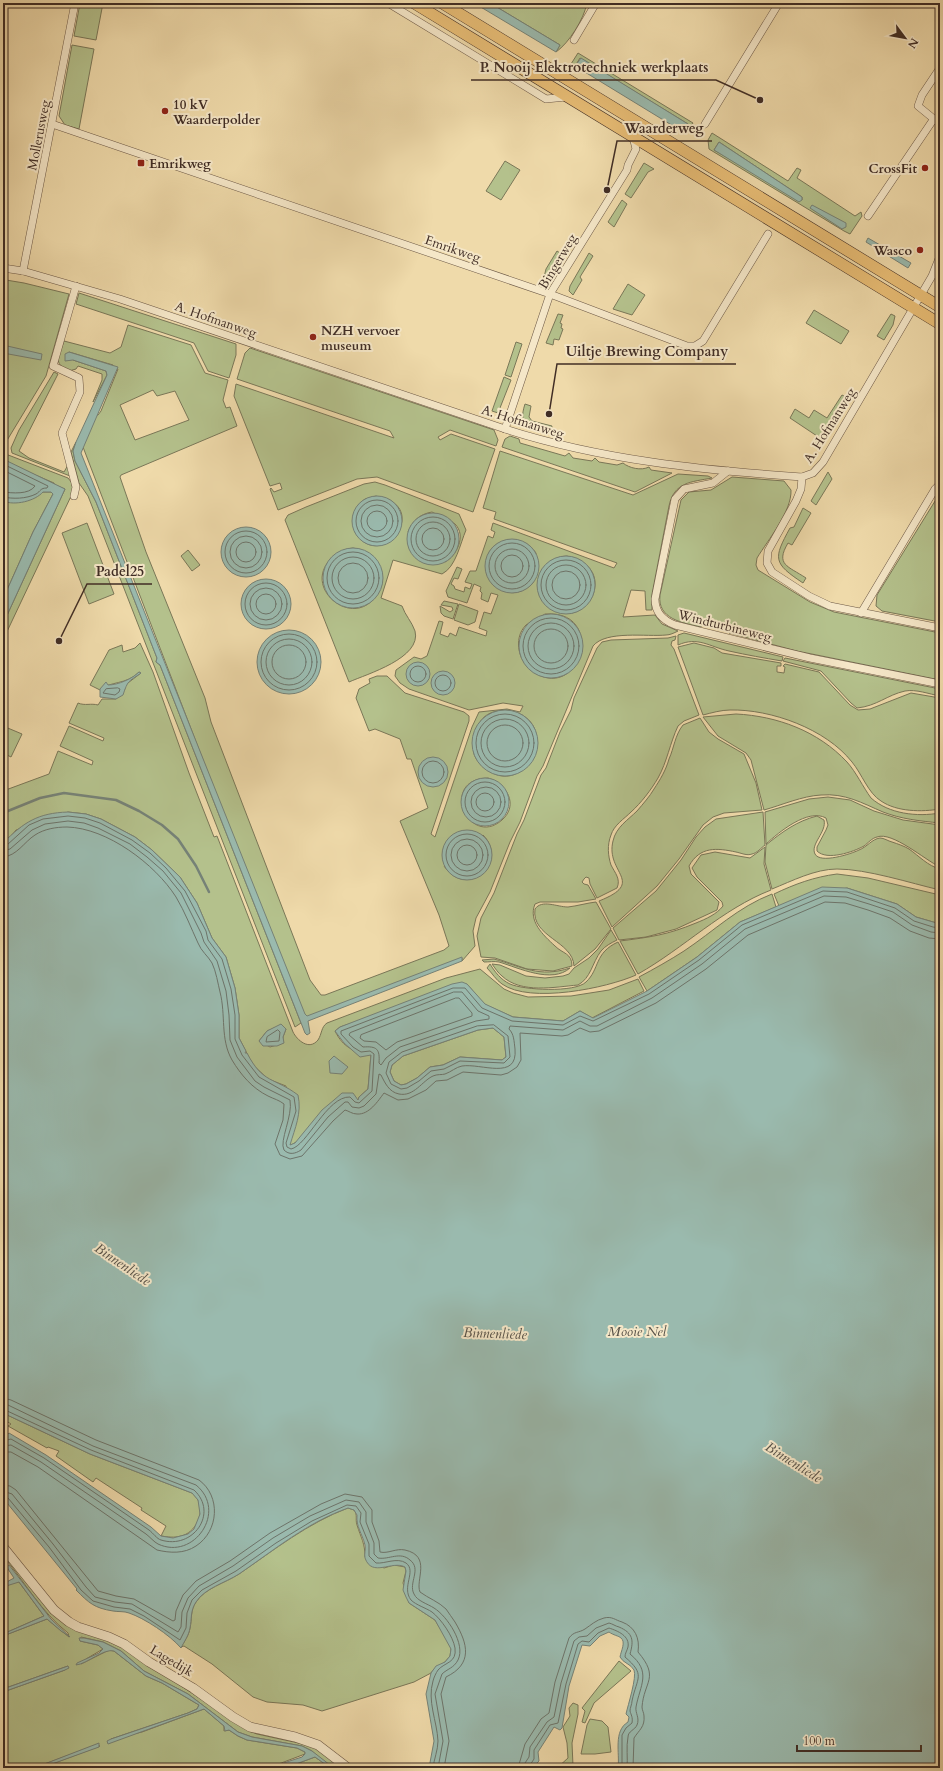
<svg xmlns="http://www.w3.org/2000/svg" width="943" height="1771" font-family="Cardo,serif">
	<rect width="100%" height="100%" fill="#efdaaa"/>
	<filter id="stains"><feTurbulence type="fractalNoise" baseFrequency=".005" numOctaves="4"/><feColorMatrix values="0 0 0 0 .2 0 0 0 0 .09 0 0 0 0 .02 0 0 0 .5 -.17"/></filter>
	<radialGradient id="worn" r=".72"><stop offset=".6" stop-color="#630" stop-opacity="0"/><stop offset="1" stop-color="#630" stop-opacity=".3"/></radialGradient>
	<g fill="#b4c18c" stroke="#7a7758" fill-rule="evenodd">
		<polygon points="80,3 103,3 96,40 74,36"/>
		<path d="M490,3H587C584,19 569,43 556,52L560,45Z"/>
		<polygon points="72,45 94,49 79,129 65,125 59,116"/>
		<polygon points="578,53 693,123 686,133 683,132 688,124 580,58 575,66 571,64"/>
		<path d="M712,133L788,181L797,168L801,170L797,178L855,216L861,212L862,216L850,234L844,231L709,149L708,140ZM719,142L802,197V200L714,150Z"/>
		<polygon points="505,161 520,170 501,200 486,191"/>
		<polygon points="644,163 654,169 648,172 631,198 625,194"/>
		<polygon points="622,200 627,204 614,227 608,222"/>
		<polygon points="557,251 563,255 550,276 543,281 546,269"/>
		<polygon points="589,253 593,256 580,277 582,280 573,295 569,291 570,286"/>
		<polygon points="6,280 24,283 69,294 46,376 3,447 3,294"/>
		<polygon points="628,284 645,295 632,315 613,309"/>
		<polygon points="79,293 236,344 236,355 229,378 208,371 194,343 76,304"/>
		<polygon points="814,310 849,331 841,344 806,323"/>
		<polygon points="558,314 563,315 560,323 562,324 561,328 563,329 559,340 554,339 553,345 546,343"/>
		<polygon points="891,314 895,316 893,325 884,340 877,336"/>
		<path d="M128,325L191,345L205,373L228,380L223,400L226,408L230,407L237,426L121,475L120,477L146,552L205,698L211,722L310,980L321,995H325L444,950L449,946L439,915L400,821L428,808L411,759H407L400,739L375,729L369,731L356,698L359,689L370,683L369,679L377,676H387L405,693L464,712L469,716V721L431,834L435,837L472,727L479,712L507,709L520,712L523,706L503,703L469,710L409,689L400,683L395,676L396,670L414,657L421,659L427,656L439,621L443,622L440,634L448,637L450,633L456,636L459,627L486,636L487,631L479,628L484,612L491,614L498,595L491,593L488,602L481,599L482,593L480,591L481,587L474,584L467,603L448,597L446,591L457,567L462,569L458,579L454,578L451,584L454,586L455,589L464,592L465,587L470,589L472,584L465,582L470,571H476L488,536L493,538L495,532L491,530L493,523L614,568L617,563L494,519L496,512L483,508L500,451L633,495L678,474L708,476L712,478C691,482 674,482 669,506L652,594V610H646L645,591L631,590L623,617L655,615L662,624L678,631C674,633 670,635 666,635C647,637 606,630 593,646L543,766L537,776L520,822L510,842L490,892L476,918L473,931L475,946L462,961V958L303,1021L83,447L94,416L98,415L101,411L118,369L113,368V365L69,352L73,360L106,371L107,375L93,402L102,380V374L78,366L76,369L69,371C52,363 59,356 64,341L110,353L121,347ZM153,390L157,396L175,391L189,420L135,440L120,405ZM507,540C519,539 529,543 536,553L533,583C498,617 463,551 507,540ZM567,556C573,558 580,559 584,563C614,585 577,634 547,604C544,600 540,597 539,591C534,572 549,557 567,556ZM545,614C606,609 582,701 535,673C519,664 512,639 526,625C531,621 539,618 545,614ZM506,710C567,718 525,804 484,767C478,762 472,756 474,747C476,725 480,711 506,710ZM488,778C507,784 519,805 502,820C469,849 438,779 488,778ZM483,835C509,860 468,901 444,866Z"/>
		<polygon points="516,342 522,344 511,377 505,375"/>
		<polygon points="250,348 494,430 498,440 496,446 450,430 438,437 440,440 451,434 495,449 473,512 377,477 357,479 278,510 270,489 271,488 274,492 282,489 280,483 270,486 234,396 236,384 394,438 390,431 237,379 245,353"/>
		<polygon points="54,372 58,374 19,451 29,458 64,472 68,465 70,476 12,453 11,448 19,430"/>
		<polygon points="504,377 511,380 498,413 492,411"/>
		<polygon points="842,395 848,398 819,445 814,442 817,436 790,418 795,409 809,418 814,410 827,418"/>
		<path d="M525,404L531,406L529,417L532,421L552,426L551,432C531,426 517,428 525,404Z"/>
		<path d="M510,436L519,439L520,443L565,456L569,453L573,458L592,461L595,458L599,462L617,465L623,463C629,468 641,471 649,467L651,470L672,473L635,492L502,447L505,439Z"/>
		<polygon points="76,442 73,451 75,461 96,502 157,658 156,662 160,665 301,1023 295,1027 88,496 79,483 71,452"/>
		<polygon points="3,453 68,478 72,483 73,492 3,640 3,624 65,489 55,485 54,483 12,465 3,459"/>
		<polygon points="828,472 832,479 816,505 811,501"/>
		<path d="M732,477L784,481L791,490C792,511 768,540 757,558L756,565L758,570L810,602L834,612L940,633V680L797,651L729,633V627L703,621L701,627C683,623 657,619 660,595L681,500L689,492L711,490Z"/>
		<path d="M375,482L385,485L459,514L466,530C460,544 456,567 442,574L393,560L381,598L402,606C405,615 412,622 415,631C422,658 367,674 349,682L285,520L288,515L306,507L364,484ZM376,496C381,498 387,498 391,501C423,519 378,570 355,532L358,505L365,499ZM432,512C439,516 449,519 455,524C467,536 456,556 445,562L408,532C412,521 420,514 432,512ZM353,548C372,551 389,572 379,591C357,634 299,588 332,558C339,552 344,549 353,548Z"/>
		<polygon points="3,492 54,492 33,532 3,599"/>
		<polygon points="940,493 940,622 882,611 876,606 877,595"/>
		<path d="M803,508L811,513L792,545L788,543C775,565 788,566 806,578L803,583C773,563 773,559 790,528L794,527Z"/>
		<polygon points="87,523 114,594 89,604 62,533"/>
		<polygon points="188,550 200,565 192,571 181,556"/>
		<polygon points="444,601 458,604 453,619 444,616 441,613 440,606 450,612 453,610 452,607 441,605"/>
		<polygon points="459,604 478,611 475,622 468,625 454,620"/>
		<path d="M684,633L783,657L782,661C764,658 747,655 729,651C710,647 698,636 678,645V635Z"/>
		<path d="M676,636L675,640L672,641L671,645L674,649L699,715L684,721L678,726C670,743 667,762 658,778C651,790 641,803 631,812C624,819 614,825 611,835C607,845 608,856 611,865C615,873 621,879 617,888L597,898L590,884L589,878L586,877L584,879L582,882L584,884L588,885L596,899L578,902H540L535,904C528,921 543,935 555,946C563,954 572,953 572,966L553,971L527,969L495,958L481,957L477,936L481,918L494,893L517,834L524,820L541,775L546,768L560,732L571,710L574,698L597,648L602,642L611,640L668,638Z"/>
		<path d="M140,643L153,672L189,773L214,837L217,836L293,1032C297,1040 309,1051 318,1040C322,1034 321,1027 327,1023L446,978L480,969L504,989L513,993L528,997L571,996L609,990L638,979L644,991L592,1018L580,1011L563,1021L513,1017L484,1004L467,984L340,1027L335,1031C344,1049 354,1051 371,1054L368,1089L359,1097L358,1101L293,1144L285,1147L286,1086L268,1079L253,1065L239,1038V1015L235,988L226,957L212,938L197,903L180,877L152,850L135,837L101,819L86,814L68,812L16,830L3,846V791L49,774L58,751L92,765L93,761L60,746L69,726L103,741L104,738L69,723L78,703C85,706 91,703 98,705L102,699H116L125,689L124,686L141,673L139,672C127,685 109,681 100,690L90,685L109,650L122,645L123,652L135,648ZM274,1028L286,1029L283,1037V1043L270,1047L259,1041L267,1031Z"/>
		<path d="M694,643L714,648L722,653L781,663V666H777V672L784,673L785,667L783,666L785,664L819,672L850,705L858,710L870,709L911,693L940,698V809C922,812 897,812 881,801C868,793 862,774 852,762C826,729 771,709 730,710C721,710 711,713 703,715L678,647Z"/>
		<path d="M785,658L940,689V696C929,694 916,689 905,691C887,695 877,706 857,708L851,703L821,671L783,661Z"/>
		<path d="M736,714C777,716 818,731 847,762C856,772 863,787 871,798C889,814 917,817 940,813V823C920,821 901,819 883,812C862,803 845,793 821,795C802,796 782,805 764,810L751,760L746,753L718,736L703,717Z"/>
		<path d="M700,718L709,732L718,739L744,754L756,783L762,810L724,813L713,817L703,825L679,859L657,886L612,927L599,901C647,882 605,873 613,841C616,827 628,820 637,811C643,804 650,796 654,789C660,780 666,770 669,759C674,748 675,735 683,725Z"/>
		<polygon points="3,726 22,734 11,757 3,753"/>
		<path d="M828,797L850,800L874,811L903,820L940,825V867C925,860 892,831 877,837C872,838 868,843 864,846C853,852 827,861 817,851V847L826,830L828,825L826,818C808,808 779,832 766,844L765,812L809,799Z"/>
		<path d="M763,812L765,845C761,848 757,853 752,854C747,856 741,853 736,852C717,848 700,846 689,866L691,874L719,902L717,910L676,929L646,937L619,940L613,928L656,891L681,860L696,837L705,827L716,819Z"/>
		<path d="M817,816L824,820C827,832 810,844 815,854C820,864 851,854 859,850C867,847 872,839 880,838C884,838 888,841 892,842C898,844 904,846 909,849C919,856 928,866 940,869V890C910,883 867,869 837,869C815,869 792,881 772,889L765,862L766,845C782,832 797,821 817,816Z"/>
		<path d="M765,847L764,864L771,890C722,909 684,948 638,974L620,941C651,937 667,935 696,923C706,919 717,914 723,906L722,902L697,877L692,868L701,855L715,852L750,858Z"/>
		<path d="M837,874L868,878L940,895V924L916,917L897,904L847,888L796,899L779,906L774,894C795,884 814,877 837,874Z"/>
		<path d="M772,894L776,907L740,922L697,957L647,991L639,977C654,969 670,960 684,951C714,931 738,907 772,894Z"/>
		<path d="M596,902L611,929L595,949L574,966C573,941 531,937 535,909C542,899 557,907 568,907C577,906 587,903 596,902Z"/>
		<path d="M611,930L617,940C611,943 605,946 601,951C592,963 591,978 578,985C555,987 521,994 502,976C498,973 495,968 492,964L500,965L526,976L545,978L563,976L569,974L574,968L589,958L598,949Z"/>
		<path d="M618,942L636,975C607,988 530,1004 502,984C496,980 492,973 487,968L490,964C495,972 501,980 510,984C523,990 575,993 586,982C600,969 594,953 618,942Z"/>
		<path d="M494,959C523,967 539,978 570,968C552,984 519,968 499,962C494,961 489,962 484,962L482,960Z"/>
		<polygon points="493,1028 504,1037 506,1057 502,1060 460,1057 443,1065 430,1067 417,1078 406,1084 401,1085 394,1081 390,1072 392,1065 403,1056 478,1030"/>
		<path d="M3,1413L90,1454L192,1493C194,1495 197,1498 198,1500C205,1514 195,1533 181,1536C174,1538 168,1537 161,1536L166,1526L141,1510L142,1508L96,1478L93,1482L56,1456L59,1451L48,1447L47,1448L8,1426L11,1424L3,1419Z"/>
		<path d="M348,1508L354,1510C358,1515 355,1519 357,1525C361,1538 365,1543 365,1557L384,1568L394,1565L405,1567L406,1571L403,1583L409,1603L435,1620L449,1643L451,1649L450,1656L445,1662L434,1669L431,1673L414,1682L322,1711L303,1705L267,1702L253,1697L212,1664L184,1646L181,1647C184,1642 189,1635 190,1628C192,1619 190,1611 196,1602C205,1588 225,1583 239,1574C274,1550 308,1523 348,1508Z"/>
		<path d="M3,1551L49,1610L124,1648L249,1731L257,1734L308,1745L320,1750L334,1762L330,1768H285L315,1757L329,1767L312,1751L302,1746L252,1737L238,1732L188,1694L144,1671L121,1651L103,1642L81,1637L80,1641L98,1645L103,1649L86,1659L81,1664L109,1650L114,1651L146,1676L162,1683L199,1705L197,1709L188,1713L111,1739L142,1732L204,1709L224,1726V1731L229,1730L238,1736L247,1740L297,1748L305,1752V1754L268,1768H41L100,1746L96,1745L34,1768H3V1692L65,1670L68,1666L3,1689V1636L47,1619L69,1637L68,1633C41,1612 25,1582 3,1556Z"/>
		<polygon points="17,1581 19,1582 44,1616 3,1634 3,1587"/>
		<polygon points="619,1661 631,1671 594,1703 585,1723 582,1722 585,1711 582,1708"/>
		<polygon points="573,1703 578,1705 578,1714 572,1743 573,1766 572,1768 557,1768 568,1758 567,1743 563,1727 570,1716 569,1708"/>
		<polygon points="590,1719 602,1721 608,1727 611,1752 595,1754 581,1754 587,1725"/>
	</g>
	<g fill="#9abaae" stroke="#768277" fill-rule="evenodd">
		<polygon points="481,3 490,3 560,45 556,52 479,6"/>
		<polygon points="581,58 688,124 683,132 575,66"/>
		<polygon points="719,142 802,197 802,200 799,202 714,150"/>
		<polygon points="812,205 846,223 846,227 842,229 810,208"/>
		<polygon points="868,238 911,263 908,268 866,242"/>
		<polygon points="3,345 42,354 41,360 3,353"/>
		<polygon points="69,352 118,367 81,453 305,1014 307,1016 462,957 462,961 308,1021 310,1033 307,1035 305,1033 160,665 156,662 157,658 96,502 75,461 73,451 76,442 107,375 106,371 73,360 65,361 65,354"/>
		<path d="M3,459L65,489L3,624V599L33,532L53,494L51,492H43C35,501 15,506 3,501Z"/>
		<circle cx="377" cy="521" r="25"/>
		<circle cx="433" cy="539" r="26"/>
		<circle cx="246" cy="552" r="25"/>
		<circle cx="512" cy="566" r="27"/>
		<circle cx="353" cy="578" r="30"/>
		<circle cx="566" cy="585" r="29"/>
		<circle cx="266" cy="604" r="25"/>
		<circle cx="551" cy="646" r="32"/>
		<circle cx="289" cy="662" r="32"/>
		<circle cx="418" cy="674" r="12"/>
		<circle cx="443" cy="683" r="12"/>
		<path d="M139,672L141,673C128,682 128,680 123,695L116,699L100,697V689L106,682L108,685C118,685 132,679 139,672Z"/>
		<circle cx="505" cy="743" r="33"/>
		<circle cx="433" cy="772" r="15"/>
		<circle cx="485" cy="802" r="24"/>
		<path d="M68,812L86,814L101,819L135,837L152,850L180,877L197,903L212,938L226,957L235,988L239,1015V1038L246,1051L245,1053H247C263,1084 274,1077 298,1095C302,1113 295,1128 290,1145L295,1143L322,1110L334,1100L342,1093H353L358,1100L359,1097L368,1089L371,1055L360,1057L344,1043L335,1031L340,1027L452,984L462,982L467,984L485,1004L513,1017L563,1021L580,1011L593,1018L647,991L697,957L740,922L822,887L847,888L897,904L916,917L940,924V1768H618C620,1753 613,1731 628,1722L629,1717L626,1714C628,1705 637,1677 634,1670C631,1664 623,1663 620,1657C621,1651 626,1642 621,1638C619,1636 613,1635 609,1632L600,1636L590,1646L582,1645L569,1686L562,1728L560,1730L554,1727L538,1752L539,1761L532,1768H429L434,1741L426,1694L431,1673L436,1666L445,1662L450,1656L451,1649L435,1620L409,1603L406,1597L403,1590L406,1571L405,1567C392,1560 372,1578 365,1558C364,1554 366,1549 365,1545C362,1533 356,1527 357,1515L354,1510L348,1508C308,1522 274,1550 239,1574C225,1583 205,1588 196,1602C190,1611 192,1619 190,1628C189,1635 184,1642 181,1648C170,1635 144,1618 129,1613C124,1611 118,1612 113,1611C94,1608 89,1603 76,1590L77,1589L3,1498V1439L9,1433L46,1455L151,1527L161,1536L173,1538L188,1534L194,1529L200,1514L198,1500L192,1493L90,1454L3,1413V843C24,822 38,813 68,812ZM493,1028L504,1037L506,1057L502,1060L460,1057L443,1065L430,1067L417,1078L406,1084L401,1085L394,1081L390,1072L392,1065L403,1056L478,1030Z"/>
		<circle cx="467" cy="855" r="25"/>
		<polygon points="281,1024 286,1029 283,1037 284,1043 277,1046 263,1046 259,1041 267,1031"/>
		<polygon points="334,1056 348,1067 342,1074 330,1073 329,1061"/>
		<polygon points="9,1565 51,1619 70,1637 61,1631 47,1619 3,1636 3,1634 44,1616 19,1582 3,1587 3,1584 14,1578 6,1566"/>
		<path d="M79,1638H84L103,1642L121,1651L144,1671L188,1694L238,1732L252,1737L302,1746L312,1751L330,1765L329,1767L315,1757L285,1768H268L302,1757L305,1754V1752L297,1748L247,1740L238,1736L229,1730L225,1731L224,1726L204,1709L108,1744L107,1741L111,1739L188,1713L197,1709L199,1705L162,1683L146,1676L114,1651C104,1648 87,1664 76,1665L77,1663L99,1653L103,1649L98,1645L80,1641Z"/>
		<polygon points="68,1666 69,1668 65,1670 3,1692 3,1689"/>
		<polygon points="99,1743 99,1747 41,1768 34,1768"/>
	</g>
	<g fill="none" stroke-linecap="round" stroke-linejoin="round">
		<g stroke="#6d746a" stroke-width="1">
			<path d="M3,464L48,486L47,488C40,488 41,491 36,494C26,499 13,499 3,497"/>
			<path d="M3,470L35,486C29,495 12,493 3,492"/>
			<circle cx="377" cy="521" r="21"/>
			<circle cx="377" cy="521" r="16"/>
			<circle cx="377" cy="521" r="10"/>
			<circle cx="433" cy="539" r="22"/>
			<circle cx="433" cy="539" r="17"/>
			<circle cx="433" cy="539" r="11"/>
			<circle cx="246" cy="552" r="21"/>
			<circle cx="246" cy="552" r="16"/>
			<circle cx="246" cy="552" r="10"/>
			<circle cx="512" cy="566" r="23"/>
			<circle cx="512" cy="566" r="17"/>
			<circle cx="353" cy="578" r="26"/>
			<circle cx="512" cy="566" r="11"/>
			<circle cx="353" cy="578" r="21"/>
			<circle cx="566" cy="585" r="25"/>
			<circle cx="353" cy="578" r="15"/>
			<circle cx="566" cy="585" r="20"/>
			<circle cx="566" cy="585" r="14"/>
			<circle cx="266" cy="604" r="21"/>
			<circle cx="266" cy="604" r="16"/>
			<circle cx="266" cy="604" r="10"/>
			<circle cx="551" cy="646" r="28"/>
			<circle cx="551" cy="646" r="23"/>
			<circle cx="551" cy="646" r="17"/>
			<circle cx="289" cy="662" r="28"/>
			<circle cx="289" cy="662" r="23"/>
			<circle cx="289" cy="662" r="17"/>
			<circle cx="418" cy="674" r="8"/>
			<circle cx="443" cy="683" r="8"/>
			<polygon points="118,688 120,689 119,692 115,695 103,693 106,689"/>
			<circle cx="505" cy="743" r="29"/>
			<circle cx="505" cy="743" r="24"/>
			<circle cx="505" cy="743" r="18"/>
			<circle cx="433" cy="772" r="11"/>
			<circle cx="485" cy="802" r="20"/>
			<circle cx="486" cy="802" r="15"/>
			<circle cx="485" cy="802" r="9"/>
			<circle cx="467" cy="855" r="21"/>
			<circle cx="467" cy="855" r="16"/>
			<circle cx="467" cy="855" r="10"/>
			<path d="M3,846L7,845L29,825L43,819L68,816L85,818L100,823L132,840L150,853L166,868L185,891L206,931L208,940L222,959L231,989L235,1015V1039L242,1055L259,1077L294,1097L296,1111L286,1143L287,1147L291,1149C307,1146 327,1096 350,1097L355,1102L359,1103L372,1091L374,1054L370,1051L361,1052L353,1047L341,1034V1031L453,988H465L482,1008L512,1021L563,1025L580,1016L593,1021L649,994L699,960L742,925L823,891L847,892L895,908L914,921L933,927L940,928"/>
			<path d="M3,851L10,849L32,830L45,824L68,821L84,823L98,828L130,844L147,857L163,871L181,893L201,933L204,942L217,961L226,991L229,1015L230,1040L237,1057L255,1081L264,1087L290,1100C293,1116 279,1141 284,1150C289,1155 295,1154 301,1150L328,1117L345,1102H348L352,1107L359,1108L364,1106L376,1094L379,1074L381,1075C385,1083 389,1092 399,1094C414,1097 422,1081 433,1076C437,1074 442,1075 445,1074C451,1072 456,1067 462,1066C481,1063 518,1081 515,1049C514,1041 514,1034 509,1029L510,1026L563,1030L580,1021L590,1026H597L652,998L702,964L745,929L824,896L846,897L869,904L893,912L912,925L931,932L940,933"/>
			<path d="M3,857C17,856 24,842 35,835C44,829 56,827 67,827C107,828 155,864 176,897C185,912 191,928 198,943C201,951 208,956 212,963C216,971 218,984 220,992C226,1015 220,1039 232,1060C241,1075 252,1088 268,1096C274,1099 279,1100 284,1104L283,1120L275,1144L280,1155L290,1159L302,1156L333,1121L345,1110C349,1111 352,1114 357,1114C369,1115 378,1101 384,1093L398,1100L408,1099L426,1090L436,1081L447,1080L463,1072L501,1075L508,1073L517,1067L521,1060L520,1033L562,1036L568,1035L580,1028L590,1032L599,1031L656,1003L706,969L748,935L825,902L845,903L868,910L890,918L910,931L929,938L940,939"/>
			<path d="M454,992H462L478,1011L489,1016V1019L476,1021L400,1047L386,1058L381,1065L379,1063C380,1049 377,1046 363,1047L349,1035L350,1033Z"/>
			<polygon points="456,998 459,998 472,1013 472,1016 397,1042 386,1050 376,1042 364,1041 360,1038 361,1035"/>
			<polygon points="494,1025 508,1036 510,1057 504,1063 460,1061 444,1069 431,1071 419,1081 407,1088 401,1089 391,1084 386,1073 389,1062 402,1052 477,1026"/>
			<polygon points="278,1030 280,1032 279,1041 266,1042 267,1037"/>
			<path d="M3,1398L11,1400L96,1440L199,1480C221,1496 219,1531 196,1546C184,1554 170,1553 157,1550L38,1467L11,1452H3"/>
			<path d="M3,1404L8,1405L93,1446L196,1485C228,1511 194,1561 158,1544C154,1542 150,1537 146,1534L41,1462L11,1445L3,1446"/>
			<path d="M3,1409L91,1450L194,1490C219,1513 193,1550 161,1540C157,1539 153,1533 149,1530L44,1458L11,1439L3,1441"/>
			<path d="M3,1485L10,1486L16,1490L98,1591L116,1596L134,1599L173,1621L175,1620L176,1611L183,1595L196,1581L230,1561L270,1533L321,1504L345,1494L362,1497L372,1510V1522L379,1541L380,1552C388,1554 396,1548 405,1550C432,1556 415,1580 420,1592C428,1598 439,1602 446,1609C449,1613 452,1618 455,1622C468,1644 473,1664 446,1677L441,1694L449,1741L444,1768"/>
			<path d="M3,1491L12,1494L53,1544L86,1587L95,1597L115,1602L132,1604L178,1632L181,1627L182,1612L188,1598L199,1586L233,1566L273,1538L310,1516L346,1500L359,1502L366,1512V1522L374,1543V1554L378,1558C389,1560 400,1551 410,1560C422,1569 408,1583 414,1594C417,1601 428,1604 434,1608C447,1616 466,1644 458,1660C454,1668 447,1669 442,1674L435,1694L443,1741L438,1768"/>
			<path d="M3,1496L8,1498L49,1547L81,1590L93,1601L114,1607L130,1609L144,1616L180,1640L186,1628L187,1613L192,1600L202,1590L236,1571L276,1543L312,1521L347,1505L356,1506L361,1513L360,1522L369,1544V1556L376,1563C385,1564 397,1557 406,1563C417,1571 401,1587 411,1600C416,1605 426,1608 432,1612C441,1619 453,1636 455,1648C457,1663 445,1662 438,1670C436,1673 434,1677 433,1681C427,1701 437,1721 438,1741C438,1750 434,1759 433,1768"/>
			<path d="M518,1768L525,1744L541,1719L549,1713L555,1682L569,1638C574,1631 579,1633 585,1629C591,1625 596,1620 604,1618C612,1616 615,1620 622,1622C635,1627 640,1638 638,1652C660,1678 644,1681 642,1707C642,1710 644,1713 644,1716C645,1727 639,1730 634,1738L633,1768"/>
			<path d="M524,1768L525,1763L529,1757L530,1747L547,1722L554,1717L561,1683L574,1641L579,1637L587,1636L596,1628L609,1623C613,1624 615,1626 619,1627C633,1633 634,1640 630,1654C652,1672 640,1685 636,1707C635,1713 640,1718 637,1725C635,1730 628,1731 628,1737C626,1747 628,1758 627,1768"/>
			<path d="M529,1768L530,1765L534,1759V1750L550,1725L558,1723L566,1684L578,1644L582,1641L589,1642L598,1633L609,1628C618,1631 630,1636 628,1647C627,1651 625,1653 625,1657C646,1675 637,1677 632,1701C632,1704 630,1708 630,1711C631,1715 633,1717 632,1723L626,1728L622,1735V1768"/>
		</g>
		<polyline stroke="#768277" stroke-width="2.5" points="3,813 40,798 64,793 116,800 139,811 162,825 178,839 196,866 209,892"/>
		<defs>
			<g id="minor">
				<polyline points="388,3 546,99 566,97"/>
				<polyline points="574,40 596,3"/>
				<polyline points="940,68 922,95 918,106 940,124"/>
				<polyline points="52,124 550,294 687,346 695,346 703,341 768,234"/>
				<polyline points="705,124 779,3"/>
				<polyline points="868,216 933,120"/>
				<path d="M3,268L23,271L120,299L505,429C601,460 702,470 802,477L813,473L823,462L932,276L940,256"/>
				<polyline points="23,271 75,3"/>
				<polyline points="505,429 550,294 627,170 628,165 636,149 633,137"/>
				<path d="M728,471L713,483L684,489L675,499L655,599C655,612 662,620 675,625L810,658L940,684"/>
				<polyline points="802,477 801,489 796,501 768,551 767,563 772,572 809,596 830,606 940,628"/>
				<polyline points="74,496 76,487 62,433 80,392 79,378 53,366 76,286"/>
				<polyline points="861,613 935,489 940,484"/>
			</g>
			<polyline id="tertiary" points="3,1547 54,1610 69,1622 78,1627 109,1637 124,1644 149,1662 193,1688 233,1717 250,1727 295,1737 318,1745 348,1768"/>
			<g id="primary">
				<polyline points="414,3 940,324"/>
				<polyline points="442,3 940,307"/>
			</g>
		</defs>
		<use href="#minor" stroke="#6c5846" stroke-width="8"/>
		<use href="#tertiary" stroke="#6c5846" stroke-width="10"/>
		<use href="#primary" stroke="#402d25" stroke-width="12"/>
		<use href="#minor" stroke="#f5e7c8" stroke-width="7"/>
		<use href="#tertiary" stroke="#f5e7c8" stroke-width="9"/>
		<use href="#primary" stroke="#e8bd75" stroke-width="11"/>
	</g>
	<g fill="#8f2418" stroke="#f5e7c8" stroke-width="1.5">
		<circle cx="165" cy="111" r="4"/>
		<rect x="137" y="159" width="8" height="8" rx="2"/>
		<circle cx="925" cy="168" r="4"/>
		<circle cx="920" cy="250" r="4"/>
		<circle cx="313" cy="337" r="4"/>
	</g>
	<g text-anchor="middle" stroke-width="4" stroke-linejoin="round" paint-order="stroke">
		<g font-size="13" font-weight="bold" fill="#402d25" stroke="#f5e7c8" text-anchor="start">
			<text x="173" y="109">10 kV<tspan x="173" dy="15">Waarderpolder</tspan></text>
			<text x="149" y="168">Emrikweg</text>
			<text x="917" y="173" text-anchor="end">CrossFit</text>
			<text x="912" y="255" text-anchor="end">Wasco</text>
			<text x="321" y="335">NZH vervoer<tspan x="321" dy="15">museum</tspan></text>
		</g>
		<g font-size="13" fill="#402d25" stroke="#f5e7c8">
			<text transform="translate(38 135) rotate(-79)" y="5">Mollerusweg</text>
			<text transform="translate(453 248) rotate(19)" y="5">Emrikweg</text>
			<text transform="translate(557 261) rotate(-59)" y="5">Bingerweg</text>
			<text transform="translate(216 319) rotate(19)" y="5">A. Hofmanweg</text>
			<text transform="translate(523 421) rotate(17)" y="5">A. Hofmanweg</text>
			<text transform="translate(829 425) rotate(-58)" y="5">A. Hofmanweg</text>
			<text transform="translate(725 625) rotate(14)" y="5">Windturbineweg</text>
			<text transform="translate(172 1660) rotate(31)" y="5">Lagedijk</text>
		</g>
		<g font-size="14" font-style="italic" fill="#565047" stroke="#f5e7c8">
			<text transform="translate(123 1264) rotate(34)" y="5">Binnenliede</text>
			<text x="637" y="1336">Mooie Nel</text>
			<text transform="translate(495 1333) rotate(2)" y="5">Binnenliede</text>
			<text transform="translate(794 1462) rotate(32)" y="5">Binnenliede</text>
		</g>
	</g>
	<path fill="none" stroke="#402d25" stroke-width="1.5" d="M760 100L716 80H471M607 190L617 141H712M549 414L557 364H736M59 641L87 584H152"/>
	<g fill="#402d25" stroke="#f5e7c8" stroke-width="1.5">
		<circle cx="760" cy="100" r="4"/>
		<circle cx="607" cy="190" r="4"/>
		<circle cx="549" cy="414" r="4"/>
		<circle cx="59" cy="641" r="4"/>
	</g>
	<g font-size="14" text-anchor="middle" font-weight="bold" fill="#402d25" stroke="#f5e7c8" stroke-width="4" stroke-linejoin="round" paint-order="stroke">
		<text x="594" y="72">P. Nooij Elektrotechniek werkplaats</text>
		<text x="664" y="133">Waarderweg</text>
		<text x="647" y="356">Uiltje Brewing Company</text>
		<text x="120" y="576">Padel25</text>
	</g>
	<rect width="943" height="1771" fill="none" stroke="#efdaaa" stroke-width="16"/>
	<rect x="4" y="4" width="935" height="1763" fill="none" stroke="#402d25" stroke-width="2"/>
	<rect x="8" y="8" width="927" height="1755" fill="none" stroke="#402d25"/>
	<g transform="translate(905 38) rotate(122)" stroke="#f5e7c8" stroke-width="3" paint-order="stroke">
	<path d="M0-3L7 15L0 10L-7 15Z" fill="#402d25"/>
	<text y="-6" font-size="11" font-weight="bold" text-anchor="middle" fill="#402d25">N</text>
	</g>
	<path d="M797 1745v6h124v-6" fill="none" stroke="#402d25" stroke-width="2"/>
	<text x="803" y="1745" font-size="12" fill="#402d25" stroke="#f5e7c8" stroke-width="3" paint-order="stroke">100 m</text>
	<rect width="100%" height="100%" filter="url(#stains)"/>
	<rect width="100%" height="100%" fill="url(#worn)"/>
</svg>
